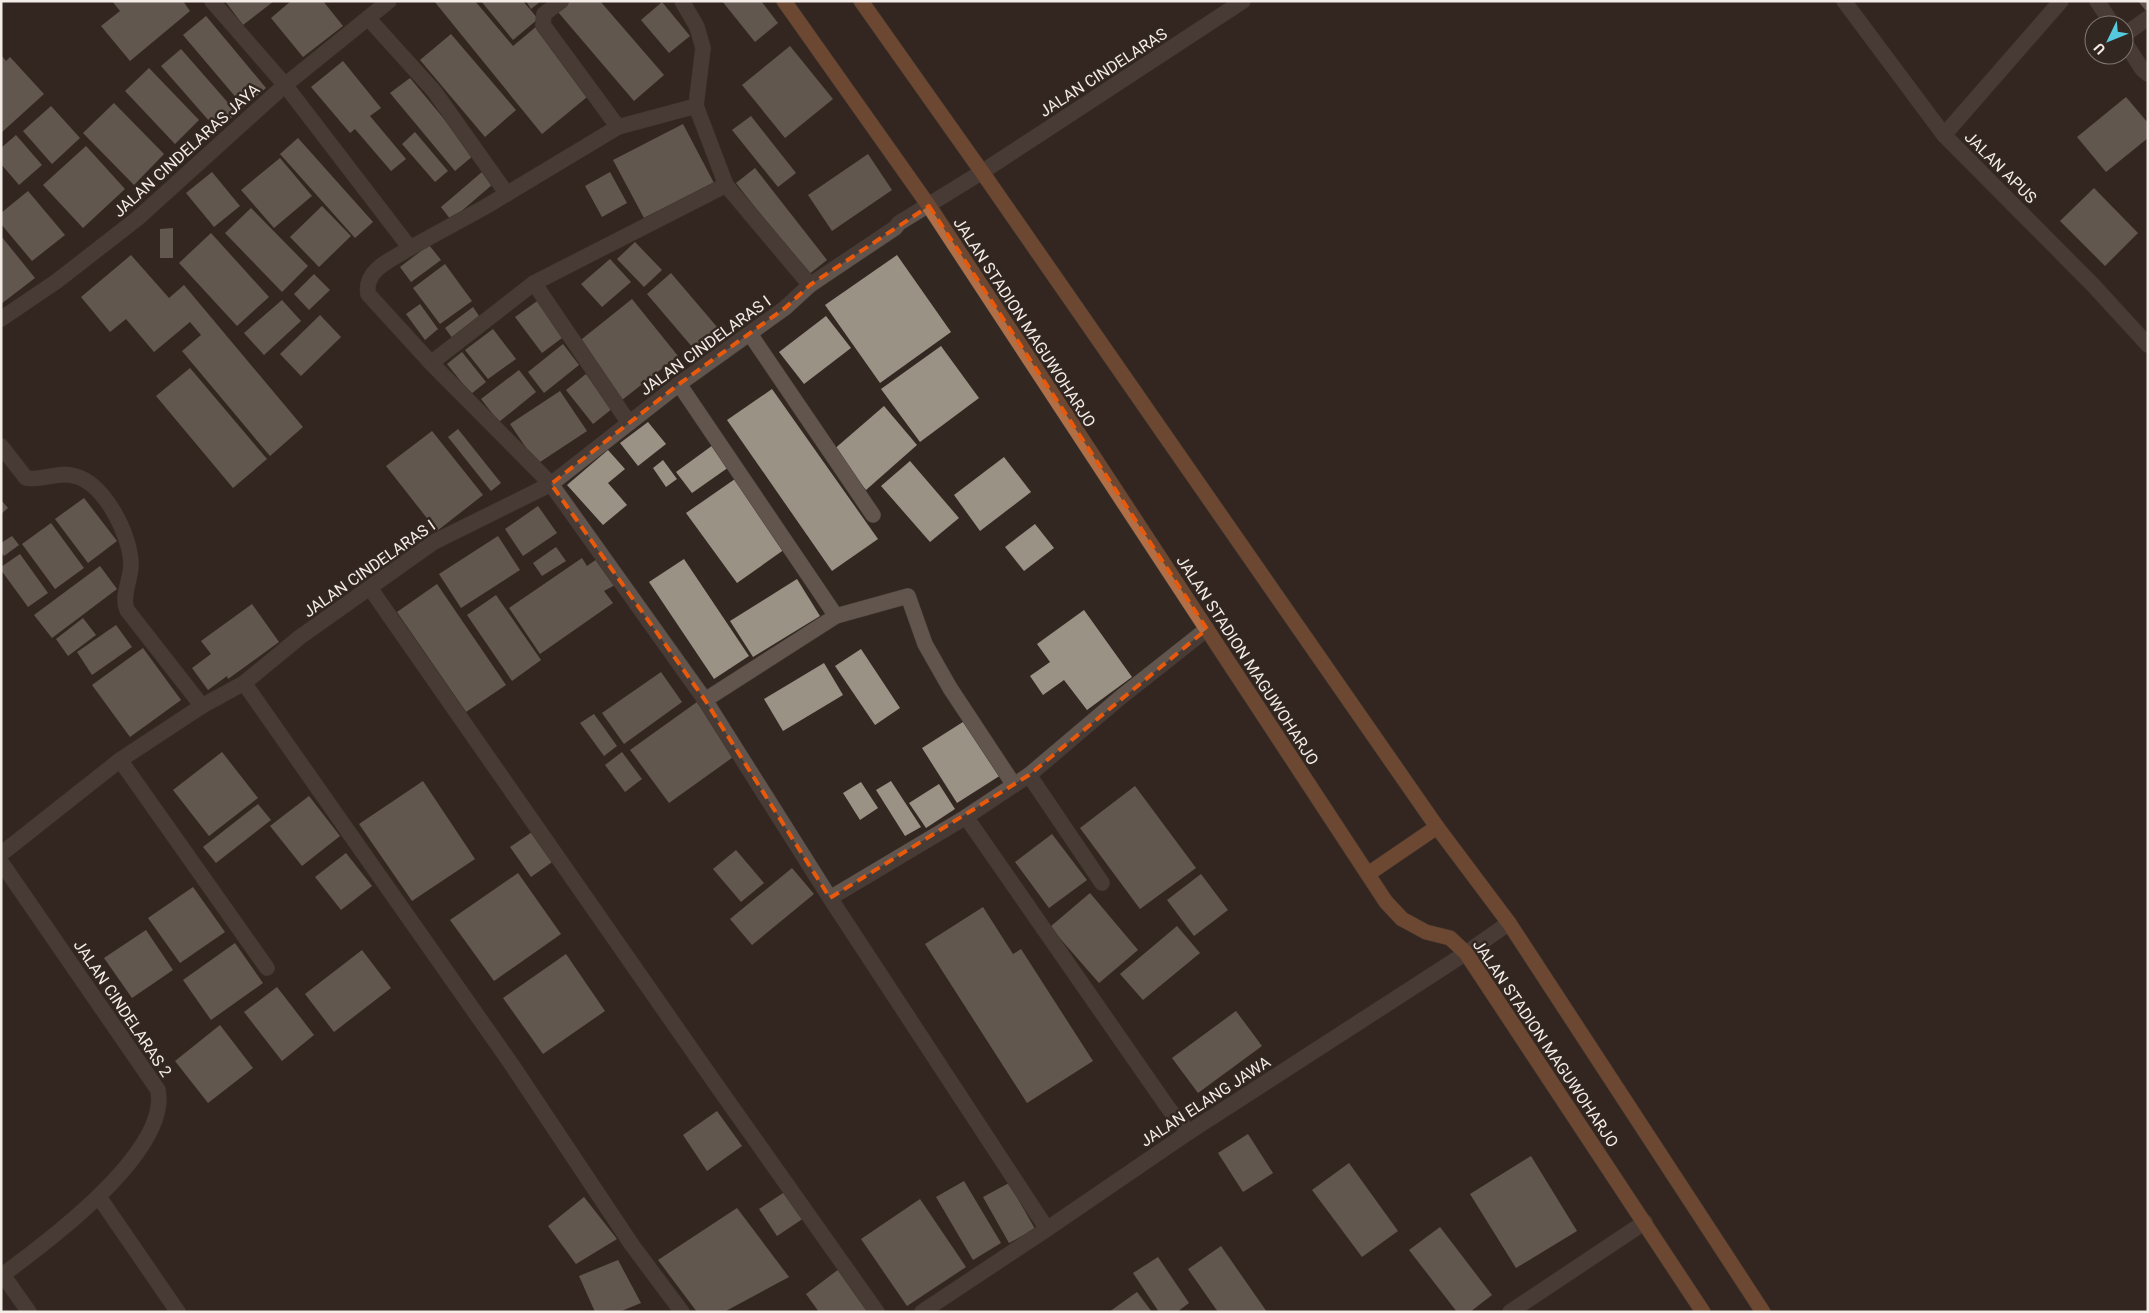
<svg xmlns="http://www.w3.org/2000/svg" width="2149" height="1313" font-family="Roboto,sans-serif">
	<rect width="100%" height="100%" fill="#332721"/>
	<g fill="#9b9286">
		<polygon points="112,1 183,1 190,11 130,61 101,26 120,11"/>
		<polygon points="225,1 274,1 243,25"/>
		<polygon points="291,1 323,1 343,26 303,57 271,18"/>
		<polygon points="434,1 475,1 513,46 537,26 592,93 542,134"/>
		<polygon points="481,1 523,1 538,19 513,40"/>
		<polygon points="526,1 541,1 531,9"/>
		<polygon points="570,1 600,1 664,75 634,101 558,12"/>
		<polygon points="722,1 761,1 778,23 755,42"/>
		<polygon points="2138,1 2148,1 2148,11 2147,12"/>
		<polygon points="662,2 690,36 669,53 641,20"/>
		<polygon points="206,16 266,88 244,107 183,35"/>
		<polygon points="451,34 516,110 485,137 420,60"/>
		<polygon points="790,46 833,99 785,138 742,85"/>
		<polygon points="181,49 237,113 217,130 161,66"/>
		<polygon points="1,55 6,61 10,57 44,94 1,133"/>
		<polygon points="343,61 381,108 370,116 406,159 391,171 355,129 350,133 311,87"/>
		<polygon points="149,68 199,120 175,144 125,91"/>
		<polygon points="410,78 474,155 455,171 390,93"/>
		<polygon points="2126,97 2148,123 2148,138 2106,172 2077,137"/>
		<polygon points="114,103 164,154 134,185 83,133"/>
		<polygon points="51,106 80,138 52,164 23,131"/>
		<polygon points="751,116 796,173 778,187 732,130"/>
		<polygon points="683,124 714,183 644,218 613,160"/>
		<polygon points="415,132 448,171 435,182 402,144"/>
		<polygon points="16,135 42,165 19,185 1,164 1,148"/>
		<polygon points="298,138 373,222 355,238 280,154"/>
		<polygon points="86,146 125,189 83,228 43,185"/>
		<polygon points="868,154 892,190 832,231 808,195"/>
		<polygon points="280,158 312,196 274,228 241,190"/>
		<polygon points="755,168 827,260 808,275 736,183"/>
		<polygon points="212,172 240,206 214,227 186,193"/>
		<polygon points="482,172 493,184 451,220 441,207"/>
		<polygon points="610,172 627,203 602,217 585,186"/>
		<polygon points="2094,188 2138,233 2105,266 2060,221"/>
		<polygon points="28,191 65,235 32,261 1,224 1,213"/>
		<polygon points="322,206 351,236 319,267 290,237"/>
		<polygon points="251,208 308,266 282,292 225,233"/>
		<polygon points="173,228 173,258 160,258 160,229"/>
		<polygon points="211,233 269,297 237,326 179,263"/>
		<polygon points="1,236 35,278 1,304"/>
		<polygon points="635,242 662,270 644,287 617,259"/>
		<polygon points="429,245 441,260 411,282 400,267"/>
		<polygon points="131,255 169,298 184,285 303,427 270,456 182,351 201,335 190,322 154,352 126,319 110,332 81,297"/>
		<polygon points="897,255 951,332 880,383 825,305"/>
		<polygon points="610,259 631,282 602,307 581,284"/>
		<polygon points="445,264 472,301 440,324 413,288"/>
		<polygon points="671,273 723,334 699,355 647,294"/>
		<polygon points="314,274 330,290 309,310 294,294"/>
		<polygon points="540,299 566,335 542,353 515,317"/>
		<polygon points="632,299 678,356 622,400 577,343"/>
		<polygon points="282,300 301,321 264,355 244,333"/>
		<polygon points="420,304 438,329 425,340 406,314"/>
		<polygon points="473,307 481,319 453,339 445,328"/>
		<polygon points="320,315 341,337 301,376 280,354"/>
		<polygon points="826,316 851,348 804,384 779,352"/>
		<polygon points="493,329 516,359 488,379 465,350"/>
		<polygon points="563,344 579,365 544,393 528,372"/>
		<polygon points="941,346 979,398 920,442 881,389"/>
		<polygon points="462,352 486,382 471,394 447,364"/>
		<polygon points="190,368 267,459 233,488 156,396"/>
		<polygon points="519,370 536,392 499,422 481,399"/>
		<polygon points="586,374 613,408 593,424 566,390"/>
		<polygon points="772,389 878,539 832,571 727,420"/>
		<polygon points="560,391 587,431 537,464 510,424"/>
		<polygon points="884,406 917,445 866,490 832,451"/>
		<polygon points="648,422 666,444 638,466 620,443"/>
		<polygon points="458,429 501,483 491,491 448,437"/>
		<polygon points="432,431 483,495 437,531 386,466"/>
		<polygon points="713,445 729,467 692,493 676,472"/>
		<polygon points="608,450 625,469 608,483 627,505 603,525 567,485"/>
		<polygon points="1004,457 1031,492 980,531 954,495"/>
		<polygon points="663,460 677,479 666,487 653,468"/>
		<polygon points="910,461 959,518 930,542 881,486"/>
		<polygon points="735,479 785,549 737,583 686,513"/>
		<polygon points="84,498 117,541 88,563 55,519"/>
		<polygon points="1,500 8,508 1,514"/>
		<polygon points="538,506 557,533 523,556 505,529"/>
		<polygon points="51,523 84,568 55,589 22,544"/>
		<polygon points="1035,524 1054,548 1024,571 1005,547"/>
		<polygon points="12,536 19,545 4,556 1,552 1,543"/>
		<polygon points="498,536 520,570 461,608 439,574"/>
		<polygon points="556,547 566,561 542,576 533,563"/>
		<polygon points="20,554 48,593 28,607 1,570 1,567"/>
		<polygon points="582,558 587,566 597,559 615,585 604,591 613,603 540,654 509,608"/>
		<polygon points="684,559 749,656 714,679 649,582"/>
		<polygon points="100,566 117,589 52,638 34,615"/>
		<polygon points="797,579 820,616 753,657 730,621"/>
		<polygon points="437,584 506,685 466,712 397,612"/>
		<polygon points="496,595 541,660 512,681 467,615"/>
		<polygon points="252,604 279,642 228,679 227,676 208,690 192,668 211,654 201,641"/>
		<polygon points="1084,610 1132,677 1087,710 1064,680 1043,695 1030,676 1050,662 1037,644"/>
		<polygon points="83,618 96,635 68,656 56,639"/>
		<polygon points="116,625 132,647 92,675 77,652"/>
		<polygon points="143,648 181,700 130,737 92,685"/>
		<polygon points="861,649 900,708 875,725 835,666"/>
		<polygon points="824,663 843,695 783,731 764,699"/>
		<polygon points="661,672 682,702 624,744 602,713"/>
		<polygon points="697,702 736,755 669,803 630,750"/>
		<polygon points="594,714 617,746 604,756 580,723"/>
		<polygon points="966,720 1001,775 957,803 922,748"/>
		<polygon points="222,752 258,798 209,836 173,790"/>
		<polygon points="622,752 642,779 625,792 605,765"/>
		<polygon points="423,781 475,859 412,901 359,824"/>
		<polygon points="891,781 921,827 905,836 876,790"/>
		<polygon points="861,782 878,808 860,820 843,793"/>
		<polygon points="939,784 955,809 926,828 909,803"/>
		<polygon points="1135,786 1196,868 1140,909 1080,828"/>
		<polygon points="309,796 340,836 302,866 270,826"/>
		<polygon points="258,804 271,820 216,863 203,847"/>
		<polygon points="535,830 555,860 531,877 510,847"/>
		<polygon points="1052,834 1087,880 1049,908 1015,862"/>
		<polygon points="736,850 764,883 741,902 713,869"/>
		<polygon points="346,853 372,886 341,910 315,877"/>
		<polygon points="792,868 814,894 752,945 730,919"/>
		<polygon points="518,873 561,934 494,981 450,920"/>
		<polygon points="1201,874 1228,910 1194,936 1167,900"/>
		<polygon points="193,887 225,932 180,963 148,918"/>
		<polygon points="1090,893 1138,950 1099,983 1050,927"/>
		<polygon points="983,907 1013,954 1021,949 1093,1061 1027,1103 925,944"/>
		<polygon points="1177,926 1200,953 1143,1000 1120,974"/>
		<polygon points="146,930 173,970 132,998 104,958"/>
		<polygon points="235,943 263,983 211,1020 183,980"/>
		<polygon points="362,950 391,988 334,1032 305,994"/>
		<polygon points="566,954 605,1011 543,1054 503,998"/>
		<polygon points="277,987 314,1035 282,1061 244,1012"/>
		<polygon points="1236,1011 1262,1046 1198,1093 1172,1058"/>
		<polygon points="220,1025 253,1068 208,1103 175,1061"/>
		<polygon points="717,1111 742,1146 707,1171 683,1135"/>
		<polygon points="1248,1134 1273,1173 1243,1192 1218,1153"/>
		<polygon points="1531,1156 1577,1231 1516,1268 1470,1194"/>
		<polygon points="1349,1163 1398,1231 1362,1257 1312,1190"/>
		<polygon points="964,1181 1001,1243 973,1260 936,1197"/>
		<polygon points="1009,1183 1035,1229 1009,1243 983,1197"/>
		<polygon points="786,1191 804,1218 777,1236 759,1209"/>
		<polygon points="584,1197 617,1239 576,1264 548,1226"/>
		<polygon points="920,1199 966,1267 907,1306 861,1239"/>
		<polygon points="737,1208 789,1277 724,1312 697,1312 658,1260"/>
		<polygon points="1440,1227 1492,1295 1470,1312 1457,1312 1409,1250"/>
		<polygon points="1221,1246 1267,1312 1218,1312 1188,1269"/>
		<polygon points="1158,1257 1189,1303 1177,1312 1159,1312 1133,1273"/>
		<polygon points="618,1260 641,1303 619,1312 595,1312 579,1276"/>
		<polygon points="839,1269 870,1312 819,1312 806,1294"/>
		<polygon points="1137,1292 1152,1312 1109,1312"/>
	</g>
	<g fill="none" stroke-linecap="round" stroke-linejoin="round">
		<defs>
			<g id="minor">
				<path d="M212,1L285,85L410,248C393,259 364,269 368,294L431,363L551,484L705,700L830,898L1047,1229"/>
				<polyline points="561,1 544,14 543,25 618,127"/>
				<polyline points="682,1 697,27 703,48 696,106 726,185 810,285"/>
				<polyline points="1844,1 1944,135 2093,285 2148,345"/>
				<polyline points="2097,1 2113,25"/>
				<polyline points="368,18 434,91 507,194"/>
				<polyline points="2124,35 2148,18"/>
				<polyline points="2124,41 2142,69 2148,74"/>
				<polyline points="1944,135 2061,1"/>
				<polyline points="410,248 485,207 618,127 696,106"/>
				<polyline points="534,283 726,185"/>
				<polyline points="1,319 57,281 138,218 285,85 389,1"/>
				<polyline points="750,334 873,515"/>
				<polyline points="431,363 534,283 629,423"/>
				<polyline points="679,384 836,616 908,596 925,644 950,688 1014,785 966,817 830,898"/>
				<path d="M1,446L26,478C42,481 58,471 75,476C105,484 131,536 131,565C131,579 121,597 127,610L202,706"/>
				<polyline points="370,588 715,1083 877,1312"/>
				<polyline points="244,683 512,1065 632,1245 682,1312"/>
				<polyline points="705,700 836,616"/>
				<polyline points="120,760 267,968"/>
				<polyline points="1029,775 1102,883"/>
				<polyline points="1014,785 1029,775 1121,697 1207,629"/>
				<polyline points="966,817 1169,1109 1189,1132"/>
				<polyline points="1,854 120,760 202,706 244,683 300,637 434,542 551,484 679,384 785,308 810,285 895,228 899,223 982,172 1243,1"/>
				<path d="M1,862L158,1090C170,1152 46,1243 1,1276"/>
				<polyline points="99,1197 178,1312"/>
				<polyline points="3,1275 29,1312"/>
				<polyline points="922,1312 1047,1229 1189,1132 1466,953 1509,923"/>
				<polyline points="1510,1312 1645,1222"/>
			</g>
			<g id="major">
				<polyline points="784,1 929,206 1386,902 1402,919 1426,932 1450,938 1466,953 1703,1312"/>
				<polyline points="861,1 982,172 1437,827 1509,923 1763,1312"/>
				<polyline points="1368,874 1437,827"/>
			</g>
		</defs>
		<use href="#minor" stroke="#4e453f" stroke-width="16"/>
		<use href="#major" stroke="#4e453f" stroke-width="16"/>
		<use href="#minor" stroke="#62554e" stroke-width="15"/>
		<use href="#major" stroke="#b26f45" stroke-width="15"/>
	</g>
	<path d="M0 0H2149V1313H0ZM929,206L1207,629L1029,775L830,898L705,700L551,484L679,384L785,308L810,285Z" fill="#332721" fill-opacity=".55" fill-rule="evenodd"/>
	<path fill="none" stroke="#e8590c" stroke-width="4" stroke-dasharray="10 6" stroke-linejoin="round" d="M929,206L1207,629L1029,775L830,898L705,700L551,484L679,384L785,308L810,285Z"/>
	<g text-anchor="middle" stroke-width="5" stroke-linejoin="round" paint-order="stroke">
		<g font-size="16" fill="#f4ece7" stroke="#332721">
			<text transform="translate(1103 72) rotate(-33)" y="6">JALAN CINDELARAS</text>
			<text transform="translate(186 150) rotate(-42)" y="6">JALAN CINDELARAS JAYA</text>
			<text transform="translate(2001 167) rotate(45)" y="6">JALAN APUS</text>
			<text transform="translate(1025 322) rotate(57)" y="6">JALAN STADION MAGUWOHARJO</text>
			<text transform="translate(705 345) rotate(-36)" y="6">JALAN CINDELARAS I</text>
			<text transform="translate(369 568) rotate(-35)" y="6">JALAN CINDELARAS I</text>
			<text transform="translate(1248 660) rotate(57)" y="6">JALAN STADION MAGUWOHARJO</text>
			<text transform="translate(123 1008) rotate(56)" y="6">JALAN CINDELARAS 2</text>
			<text transform="translate(1546 1043) rotate(56)" y="6">JALAN STADION MAGUWOHARJO</text>
			<text transform="translate(1205 1101) rotate(-33)" y="6">JALAN ELANG JAWA</text>
		</g>
	</g>
	<rect width="2149" height="1313" fill="none" stroke="#f4ece7" stroke-width="5"/>
	<g transform="translate(2109 40) rotate(227)"><circle r="24" fill="#332721" stroke="#807670"/>
	<path d="M0-4L9 19L0 12L-9 19Z" fill="#55cadf"/>
	<text y="-8" font-size="14" font-weight="bold" text-anchor="middle" fill="#f4ece7">U</text>
	</g>
</svg>
